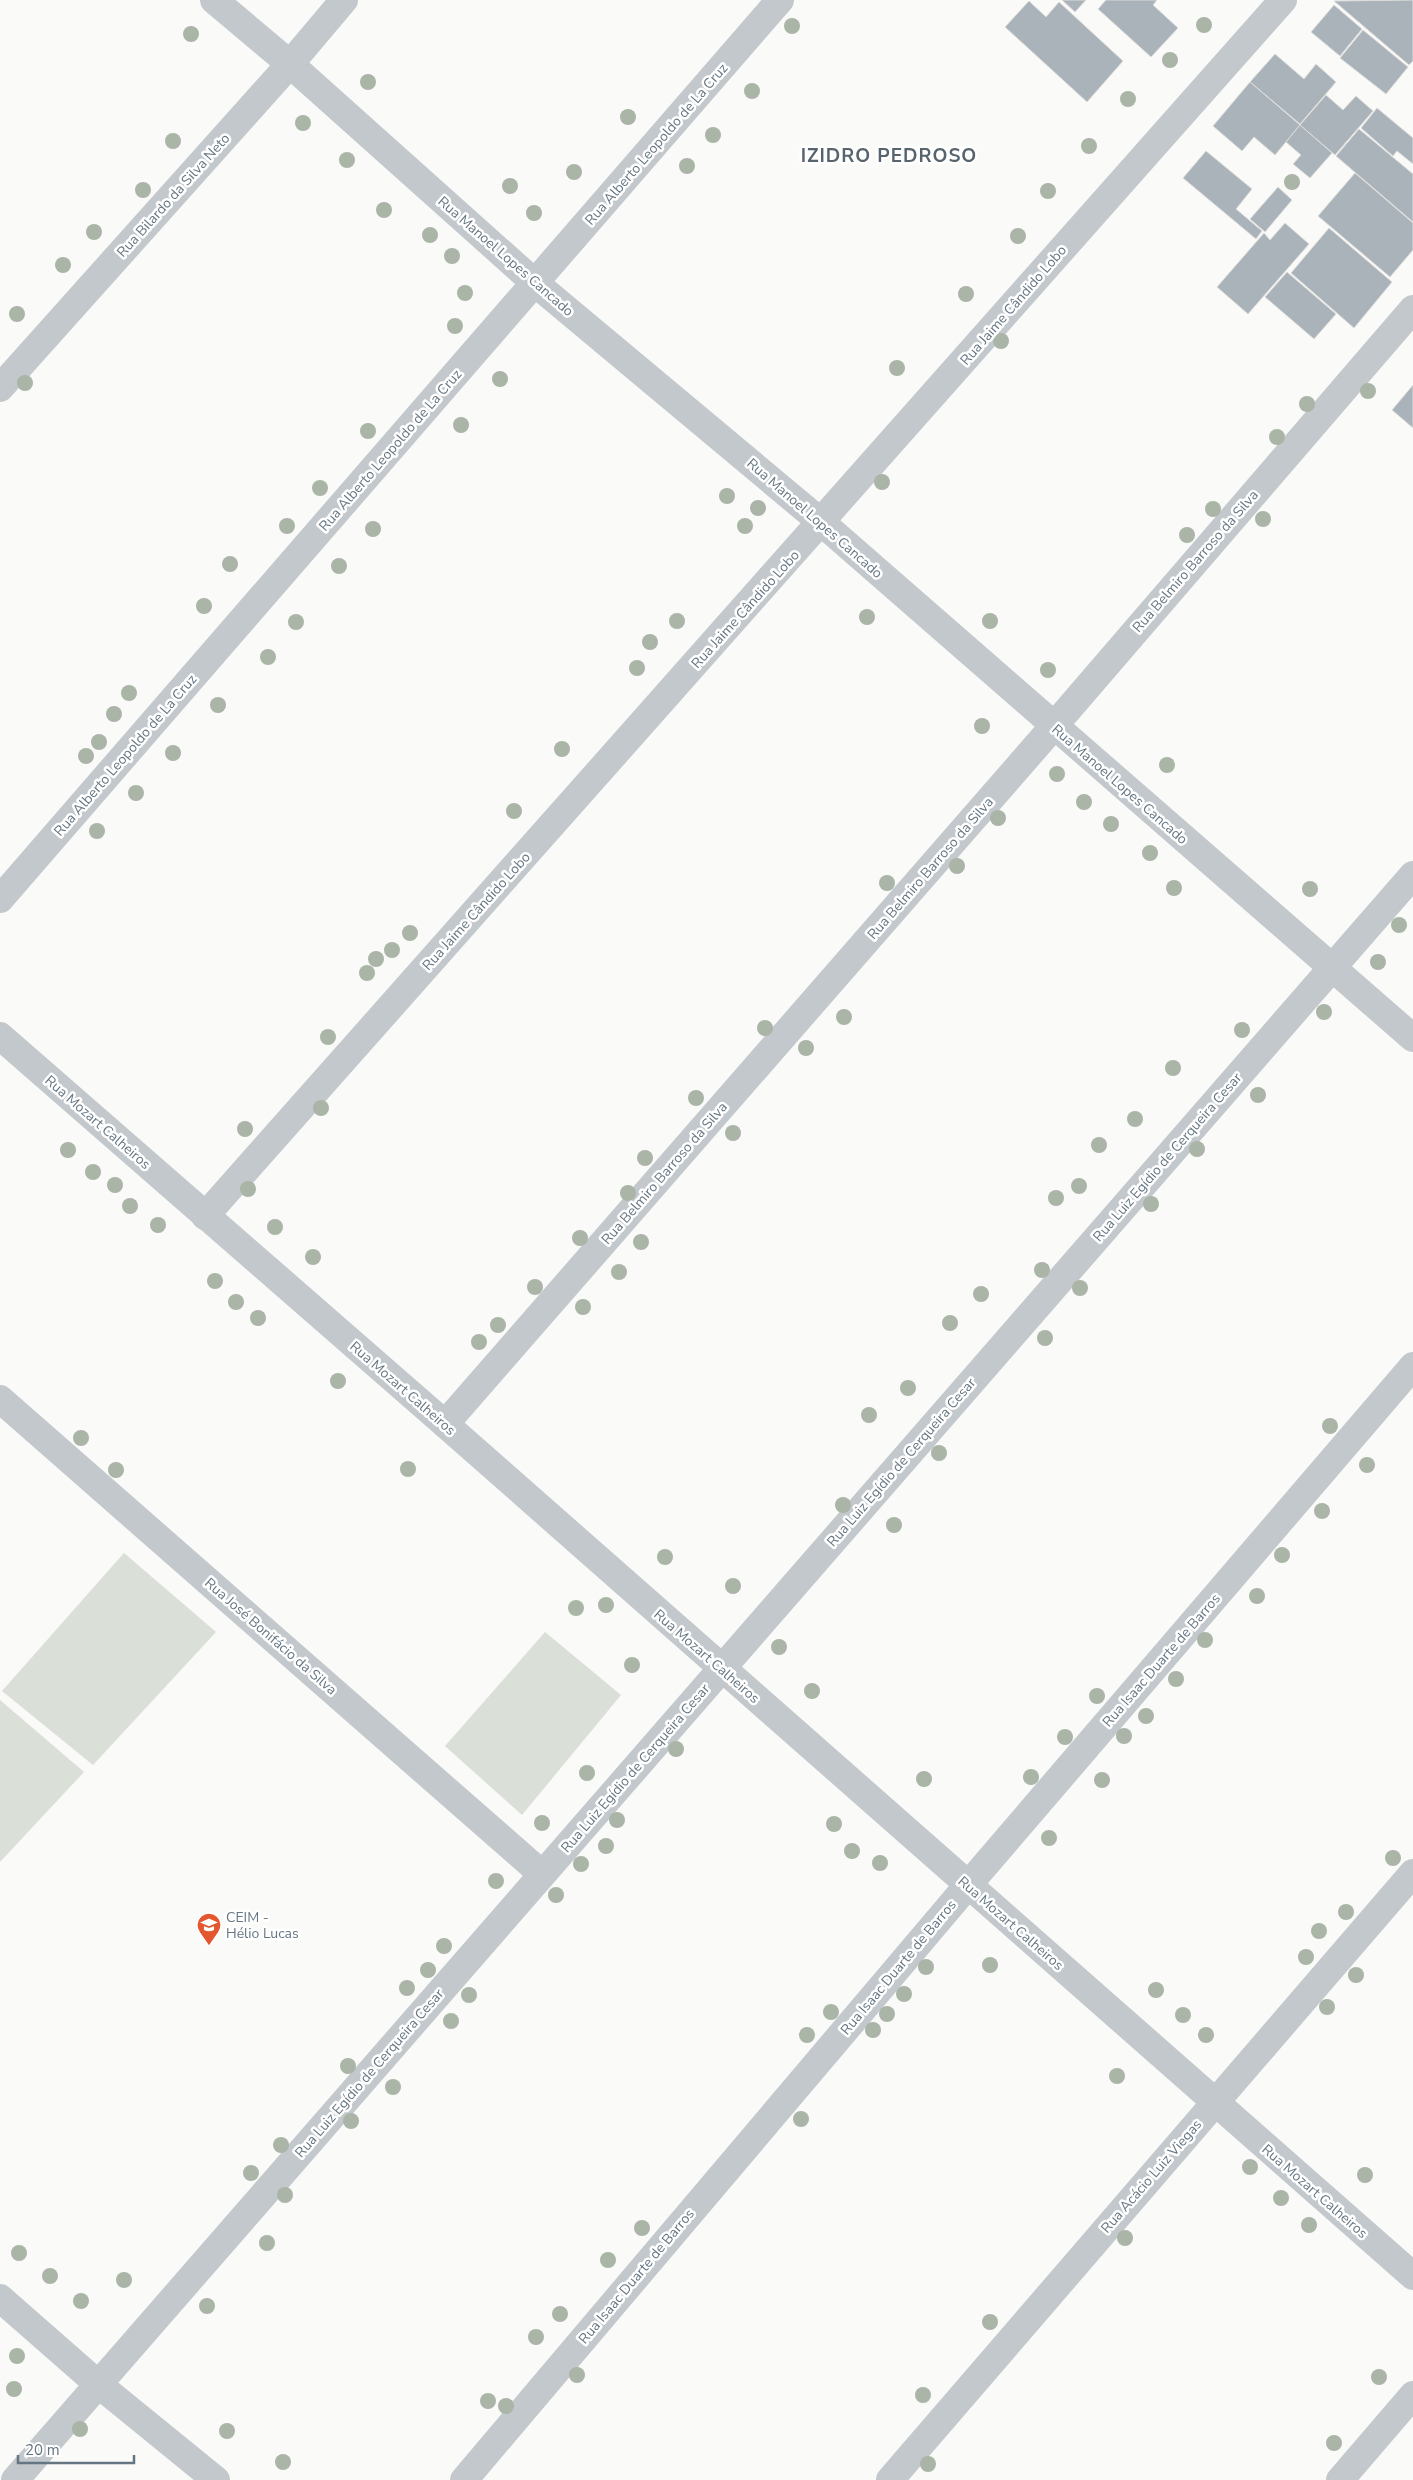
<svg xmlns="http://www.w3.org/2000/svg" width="1413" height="2480" font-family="'Nunito Sans',sans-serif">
	<rect width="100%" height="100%" fill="#fafaf8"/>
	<g fill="#dadfd7">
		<polygon points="124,1553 216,1632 93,1765 2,1691"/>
		<polygon points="545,1632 621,1695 522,1815 445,1746"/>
		<polygon points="0,1700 84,1772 0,1862"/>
	</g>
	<g fill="#aab3b9" stroke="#dcdcda">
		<polygon points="1062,0 1086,0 1075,12"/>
		<polygon points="1106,0 1157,0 1153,5 1178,28 1151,57 1098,9"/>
		<polygon points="1413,0 1413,61 1409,65 1334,1"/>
		<polygon points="1029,1 1046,17 1059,2 1123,61 1087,102 1005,27"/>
		<polygon points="1334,5 1362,29 1340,56 1311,32"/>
		<polygon points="1363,30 1408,67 1386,94 1340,58"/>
		<polygon points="1275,54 1304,79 1316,64 1336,82 1300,124 1250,82"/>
		<polygon points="1250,82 1300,125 1275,155 1254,137 1242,151 1213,126"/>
		<polygon points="1326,95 1343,110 1356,96 1373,111 1335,155 1300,125"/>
		<polygon points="1377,108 1413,138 1413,164 1397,151 1393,156 1361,128"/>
		<polygon points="1300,125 1332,153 1310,178 1293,164 1301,155 1286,142"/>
		<polygon points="1359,129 1413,174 1413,222 1336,156"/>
		<polygon points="1206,151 1252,189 1236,209 1262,231 1256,239 1183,178"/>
		<polygon points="1355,173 1413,223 1413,250 1390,277 1318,216"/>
		<polygon points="1278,187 1292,200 1265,232 1250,219"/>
		<polygon points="1285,223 1309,244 1248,314 1217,287 1264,233 1270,240"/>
		<polygon points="1329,228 1392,282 1354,328 1291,273"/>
		<polygon points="1287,272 1336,314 1314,339 1265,297"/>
		<polygon points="1413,385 1413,428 1392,410"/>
	</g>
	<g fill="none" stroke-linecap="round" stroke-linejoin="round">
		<g stroke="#c3c8cc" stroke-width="28">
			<polyline points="214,0 290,64 535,283 821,522 1413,1038"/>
			<polyline points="0,388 290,64 344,0"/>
			<polyline points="0,899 780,0"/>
			<polyline points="0,1036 445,1424 1413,2276"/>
			<polyline points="205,1216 1283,0"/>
			<polyline points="0,1399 542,1874"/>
			<polyline points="445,1424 1053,727 1413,309"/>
			<polyline points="0,2298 98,2384 216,2480"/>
			<polyline points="15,2480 1413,875"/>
			<polyline points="464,2480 968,1885 1413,1366"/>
			<polyline points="890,2480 1413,1873"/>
			<polyline points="1340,2480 1413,2395"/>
		</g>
	</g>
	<g fill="#aab4a7">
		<circle cx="1204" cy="25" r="8"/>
		<circle cx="792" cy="26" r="8"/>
		<circle cx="191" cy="34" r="8"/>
		<circle cx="1170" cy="60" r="8"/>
		<circle cx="368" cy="82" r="8"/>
		<circle cx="752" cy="91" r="8"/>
		<circle cx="1128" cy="99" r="8"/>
		<circle cx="628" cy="117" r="8"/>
		<circle cx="303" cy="123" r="8"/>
		<circle cx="713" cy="135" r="8"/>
		<circle cx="173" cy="141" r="8"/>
		<circle cx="1089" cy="146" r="8"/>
		<circle cx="347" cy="160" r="8"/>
		<circle cx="687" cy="166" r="8"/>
		<circle cx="574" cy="172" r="8"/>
		<circle cx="1292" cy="182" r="8"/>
		<circle cx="510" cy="186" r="8"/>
		<circle cx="143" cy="190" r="8"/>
		<circle cx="1048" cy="191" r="8"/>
		<circle cx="384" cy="210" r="8"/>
		<circle cx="534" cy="213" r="8"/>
		<circle cx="94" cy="232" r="8"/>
		<circle cx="430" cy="235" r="8"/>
		<circle cx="1018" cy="236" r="8"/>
		<circle cx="452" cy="256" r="8"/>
		<circle cx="63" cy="265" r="8"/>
		<circle cx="465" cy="293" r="8"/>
		<circle cx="966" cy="294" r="8"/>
		<circle cx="17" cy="314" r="8"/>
		<circle cx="455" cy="326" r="8"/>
		<circle cx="1001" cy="341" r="8"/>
		<circle cx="897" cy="368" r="8"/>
		<circle cx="500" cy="379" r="8"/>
		<circle cx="25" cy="383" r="8"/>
		<circle cx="1368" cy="391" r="8"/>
		<circle cx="1307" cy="404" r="8"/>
		<circle cx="461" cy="425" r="8"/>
		<circle cx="368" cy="431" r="8"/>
		<circle cx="1277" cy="437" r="8"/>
		<circle cx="882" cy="482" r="8"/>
		<circle cx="320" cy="488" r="8"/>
		<circle cx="727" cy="496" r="8"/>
		<circle cx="758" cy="508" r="8"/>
		<circle cx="1213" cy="509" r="8"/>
		<circle cx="1263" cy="519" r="8"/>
		<circle cx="287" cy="526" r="8"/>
		<circle cx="745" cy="526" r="8"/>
		<circle cx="373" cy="529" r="8"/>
		<circle cx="1187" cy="535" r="8"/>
		<circle cx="230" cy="564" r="8"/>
		<circle cx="339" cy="566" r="8"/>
		<circle cx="204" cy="606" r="8"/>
		<circle cx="867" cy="617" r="8"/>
		<circle cx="677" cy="621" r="8"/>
		<circle cx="990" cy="621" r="8"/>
		<circle cx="296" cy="622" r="8"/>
		<circle cx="650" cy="642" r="8"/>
		<circle cx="268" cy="657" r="8"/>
		<circle cx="637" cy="668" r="8"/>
		<circle cx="1048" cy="670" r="8"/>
		<circle cx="129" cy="693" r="8"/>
		<circle cx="218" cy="705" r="8"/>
		<circle cx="114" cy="714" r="8"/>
		<circle cx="982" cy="726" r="8"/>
		<circle cx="99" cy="742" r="8"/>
		<circle cx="562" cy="749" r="8"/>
		<circle cx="173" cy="753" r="8"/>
		<circle cx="86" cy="756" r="8"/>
		<circle cx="1167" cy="765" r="8"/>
		<circle cx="1057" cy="774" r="8"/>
		<circle cx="136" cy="793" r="8"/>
		<circle cx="1084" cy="802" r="8"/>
		<circle cx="514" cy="811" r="8"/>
		<circle cx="998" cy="818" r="8"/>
		<circle cx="1111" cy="824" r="8"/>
		<circle cx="97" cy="831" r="8"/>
		<circle cx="1150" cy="853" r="8"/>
		<circle cx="957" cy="866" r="8"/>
		<circle cx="887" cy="883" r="8"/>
		<circle cx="1174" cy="888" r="8"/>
		<circle cx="1310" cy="889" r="8"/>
		<circle cx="1399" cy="925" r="8"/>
		<circle cx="410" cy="933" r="8"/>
		<circle cx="392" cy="950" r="8"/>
		<circle cx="376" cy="959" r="8"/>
		<circle cx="1378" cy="962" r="8"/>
		<circle cx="367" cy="973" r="8"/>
		<circle cx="1324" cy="1012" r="8"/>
		<circle cx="844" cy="1017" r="8"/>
		<circle cx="765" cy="1028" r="8"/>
		<circle cx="1242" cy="1030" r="8"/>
		<circle cx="328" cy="1037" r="8"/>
		<circle cx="806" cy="1048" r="8"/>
		<circle cx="1173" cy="1068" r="8"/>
		<circle cx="1258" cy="1095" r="8"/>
		<circle cx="696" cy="1098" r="8"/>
		<circle cx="321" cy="1108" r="8"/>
		<circle cx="1135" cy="1119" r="8"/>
		<circle cx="245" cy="1129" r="8"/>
		<circle cx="733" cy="1133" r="8"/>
		<circle cx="1099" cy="1145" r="8"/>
		<circle cx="1197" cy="1149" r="8"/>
		<circle cx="68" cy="1150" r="8"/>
		<circle cx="645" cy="1158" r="8"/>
		<circle cx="93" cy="1172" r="8"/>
		<circle cx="115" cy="1185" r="8"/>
		<circle cx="1079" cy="1186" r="8"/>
		<circle cx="248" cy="1189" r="8"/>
		<circle cx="628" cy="1193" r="8"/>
		<circle cx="1056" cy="1198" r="8"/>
		<circle cx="1151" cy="1204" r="8"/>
		<circle cx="130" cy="1206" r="8"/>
		<circle cx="158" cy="1225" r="8"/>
		<circle cx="275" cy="1227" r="8"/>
		<circle cx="580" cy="1238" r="8"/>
		<circle cx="641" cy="1242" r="8"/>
		<circle cx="313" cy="1257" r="8"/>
		<circle cx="1042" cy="1270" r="8"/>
		<circle cx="619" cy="1272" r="8"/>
		<circle cx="215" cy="1281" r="8"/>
		<circle cx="535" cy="1287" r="8"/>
		<circle cx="1080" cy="1288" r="8"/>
		<circle cx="981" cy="1294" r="8"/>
		<circle cx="236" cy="1302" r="8"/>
		<circle cx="583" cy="1307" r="8"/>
		<circle cx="258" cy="1318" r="8"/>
		<circle cx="950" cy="1323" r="8"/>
		<circle cx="498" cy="1325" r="8"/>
		<circle cx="1045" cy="1338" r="8"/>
		<circle cx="479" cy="1342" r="8"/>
		<circle cx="338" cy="1381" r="8"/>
		<circle cx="908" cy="1388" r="8"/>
		<circle cx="869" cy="1415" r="8"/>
		<circle cx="1330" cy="1426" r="8"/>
		<circle cx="81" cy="1438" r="8"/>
		<circle cx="939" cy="1453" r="8"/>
		<circle cx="1367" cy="1465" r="8"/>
		<circle cx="408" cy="1469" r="8"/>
		<circle cx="116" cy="1470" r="8"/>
		<circle cx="843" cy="1505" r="8"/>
		<circle cx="1322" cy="1511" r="8"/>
		<circle cx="894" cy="1525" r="8"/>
		<circle cx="1282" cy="1555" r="8"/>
		<circle cx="665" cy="1557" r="8"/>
		<circle cx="733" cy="1586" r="8"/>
		<circle cx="1257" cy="1596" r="8"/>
		<circle cx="606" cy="1605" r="8"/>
		<circle cx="576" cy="1608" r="8"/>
		<circle cx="1205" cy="1640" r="8"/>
		<circle cx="779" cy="1647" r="8"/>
		<circle cx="632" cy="1665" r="8"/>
		<circle cx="1176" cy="1679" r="8"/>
		<circle cx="812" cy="1691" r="8"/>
		<circle cx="1097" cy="1696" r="8"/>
		<circle cx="1146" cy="1716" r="8"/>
		<circle cx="1124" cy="1736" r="8"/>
		<circle cx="1065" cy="1737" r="8"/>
		<circle cx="676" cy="1749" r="8"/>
		<circle cx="587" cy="1773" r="8"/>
		<circle cx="1031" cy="1777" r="8"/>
		<circle cx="924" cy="1779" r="8"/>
		<circle cx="1102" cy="1780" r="8"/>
		<circle cx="617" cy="1820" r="8"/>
		<circle cx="542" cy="1823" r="8"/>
		<circle cx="834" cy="1824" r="8"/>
		<circle cx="1049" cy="1838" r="8"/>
		<circle cx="606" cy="1846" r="8"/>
		<circle cx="852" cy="1851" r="8"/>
		<circle cx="1393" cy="1858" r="8"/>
		<circle cx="880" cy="1863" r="8"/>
		<circle cx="581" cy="1864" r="8"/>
		<circle cx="496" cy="1881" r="8"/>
		<circle cx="556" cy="1895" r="8"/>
		<circle cx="1346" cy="1912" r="8"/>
		<circle cx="1319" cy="1931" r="8"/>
		<circle cx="444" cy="1946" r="8"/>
		<circle cx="1306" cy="1957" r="8"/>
		<circle cx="990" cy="1965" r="8"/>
		<circle cx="926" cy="1967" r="8"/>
		<circle cx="428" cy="1970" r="8"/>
		<circle cx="1356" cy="1975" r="8"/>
		<circle cx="407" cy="1988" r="8"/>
		<circle cx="1156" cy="1990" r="8"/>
		<circle cx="904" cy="1994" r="8"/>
		<circle cx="469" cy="1995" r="8"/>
		<circle cx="1327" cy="2007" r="8"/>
		<circle cx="831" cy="2012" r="8"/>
		<circle cx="887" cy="2014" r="8"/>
		<circle cx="1183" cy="2015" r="8"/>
		<circle cx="451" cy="2021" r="8"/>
		<circle cx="873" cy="2030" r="8"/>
		<circle cx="807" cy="2035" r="8"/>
		<circle cx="1206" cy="2035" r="8"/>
		<circle cx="348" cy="2066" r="8"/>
		<circle cx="1117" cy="2076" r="8"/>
		<circle cx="393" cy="2087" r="8"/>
		<circle cx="801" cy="2119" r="8"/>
		<circle cx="351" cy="2121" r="8"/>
		<circle cx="281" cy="2145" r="8"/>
		<circle cx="1250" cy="2167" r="8"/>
		<circle cx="251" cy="2173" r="8"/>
		<circle cx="1365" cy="2175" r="8"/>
		<circle cx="285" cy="2195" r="8"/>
		<circle cx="1281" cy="2198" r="8"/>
		<circle cx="1309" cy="2225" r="8"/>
		<circle cx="642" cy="2228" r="8"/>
		<circle cx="1125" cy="2238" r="8"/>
		<circle cx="267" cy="2243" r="8"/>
		<circle cx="19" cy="2253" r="8"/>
		<circle cx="608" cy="2260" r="8"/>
		<circle cx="50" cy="2276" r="8"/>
		<circle cx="124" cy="2280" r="8"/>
		<circle cx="81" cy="2301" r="8"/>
		<circle cx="207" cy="2306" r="8"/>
		<circle cx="560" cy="2314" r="8"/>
		<circle cx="990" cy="2322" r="8"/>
		<circle cx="536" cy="2337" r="8"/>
		<circle cx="17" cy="2356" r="8"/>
		<circle cx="577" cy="2375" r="8"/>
		<circle cx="1379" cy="2377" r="8"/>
		<circle cx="14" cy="2389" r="8"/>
		<circle cx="923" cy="2395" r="8"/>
		<circle cx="488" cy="2401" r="8"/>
		<circle cx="506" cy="2406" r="8"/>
		<circle cx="80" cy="2429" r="8"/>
		<circle cx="227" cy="2431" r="8"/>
		<circle cx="1334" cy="2443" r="8"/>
		<circle cx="283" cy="2462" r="8"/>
		<circle cx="928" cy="2464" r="8"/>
	</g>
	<defs>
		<symbol id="school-pin" viewBox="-11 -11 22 30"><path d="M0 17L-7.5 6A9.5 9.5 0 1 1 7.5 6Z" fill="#e4572e" stroke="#fff"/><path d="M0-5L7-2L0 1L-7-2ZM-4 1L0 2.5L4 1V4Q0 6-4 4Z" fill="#fff"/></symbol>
	</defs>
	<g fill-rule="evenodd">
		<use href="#school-pin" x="195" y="1911" width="28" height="38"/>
	</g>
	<g text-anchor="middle" stroke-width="5" stroke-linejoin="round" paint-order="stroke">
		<g font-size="14" fill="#657683" stroke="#fff">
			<text transform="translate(656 144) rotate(-49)" y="5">Rua Alberto Leopoldo de La Cruz</text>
			<text transform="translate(173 195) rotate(-48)" y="5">Rua Bilardo da Silva Neto</text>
			<text transform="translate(506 256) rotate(41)" y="5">Rua Manoel Lopes Cancado</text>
			<text transform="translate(1013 305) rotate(-49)" y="5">Rua Jaime Cândido Lobo</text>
			<text transform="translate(390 450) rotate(-49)" y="5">Rua Alberto Leopoldo de La Cruz</text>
			<text transform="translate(815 518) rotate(41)" y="5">Rua Manoel Lopes Cancado</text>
			<text transform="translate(1195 561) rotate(-49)" y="5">Rua Belmiro Barroso da Silva</text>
			<text transform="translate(745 609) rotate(-48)" y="5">Rua Jaime Cândido Lobo</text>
			<text transform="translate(125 755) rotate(-49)" y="5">Rua Alberto Leopoldo de La Cruz</text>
			<text transform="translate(1120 784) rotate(41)" y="5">Rua Manoel Lopes Cancado</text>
			<text transform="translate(930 868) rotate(-49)" y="5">Rua Belmiro Barroso da Silva</text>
			<text transform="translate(476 911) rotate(-48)" y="5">Rua Jaime Cândido Lobo</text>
			<text transform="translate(98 1122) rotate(41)" y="5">Rua Mozart Calheiros</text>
			<text transform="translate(1167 1157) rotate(-49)" y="5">Rua Luiz Egídio de Cerqueira Cesar</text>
			<text transform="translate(664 1173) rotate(-49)" y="5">Rua Belmiro Barroso da Silva</text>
			<text transform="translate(403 1388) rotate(41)" y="5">Rua Mozart Calheiros</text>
			<text transform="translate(901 1462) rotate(-49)" y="5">Rua Luiz Egídio de Cerqueira Cesar</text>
			<text transform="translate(271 1636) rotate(41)" y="5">Rua José Bonifácio da Silva</text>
			<text transform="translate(707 1656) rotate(41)" y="5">Rua Mozart Calheiros</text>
			<text transform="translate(1161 1660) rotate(-49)" y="5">Rua Isaac Duarte de Barros</text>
			<text transform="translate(635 1768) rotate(-49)" y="5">Rua Luiz Egídio de Cerqueira Cesar</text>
			<text transform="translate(1011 1923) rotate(41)" y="5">Rua Mozart Calheiros</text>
			<text transform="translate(898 1967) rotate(-50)" y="5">Rua Isaac Duarte de Barros</text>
			<text transform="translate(369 2073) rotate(-49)" y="5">Rua Luiz Egídio de Cerqueira Cesar</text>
			<text transform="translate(1151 2176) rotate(-49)" y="5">Rua Acácio Luiz Viegas</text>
			<text transform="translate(1315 2191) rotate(41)" y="5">Rua Mozart Calheiros</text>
			<text transform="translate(636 2276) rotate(-50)" y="5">Rua Isaac Duarte de Barros</text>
		</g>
		<g font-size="14" fill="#657683" stroke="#fff" text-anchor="start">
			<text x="226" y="1922">CEIM -<tspan x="226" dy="16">Hélio Lucas</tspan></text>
		</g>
		<g font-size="19" font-weight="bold" letter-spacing="1" fill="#57646e" stroke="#fff">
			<text x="889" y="162">IZIDRO PEDROSO</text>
		</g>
	</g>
	<path d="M18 2455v8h116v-8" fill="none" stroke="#657683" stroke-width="2.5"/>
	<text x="25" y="2455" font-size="15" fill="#657683" stroke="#ffffff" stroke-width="4" paint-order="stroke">20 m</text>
</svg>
